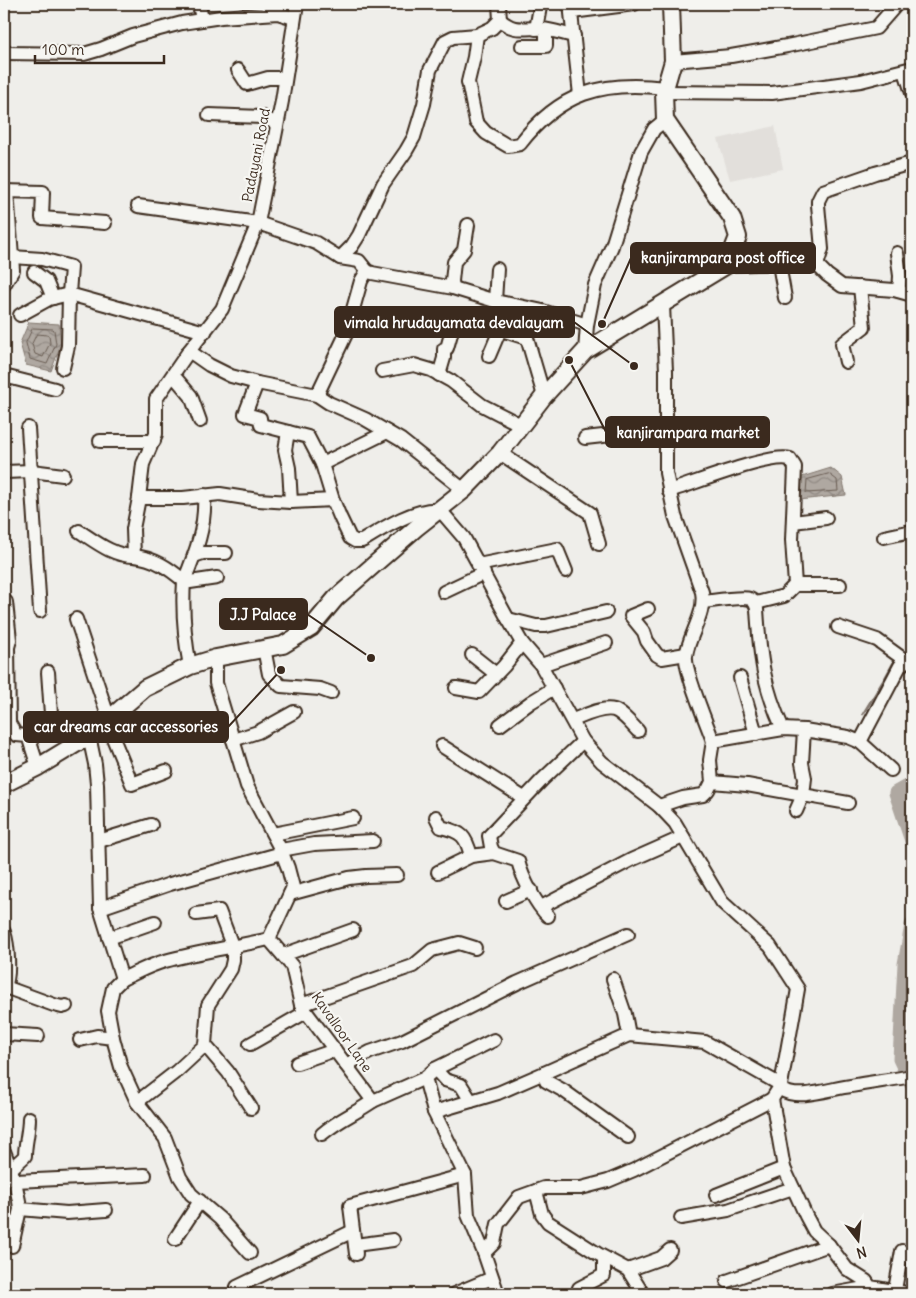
<svg xmlns="http://www.w3.org/2000/svg" width="916" height="1298" font-family="Delius,sans-serif">
	<defs>
		<pattern id="water-waves" width="16" height="10" patternUnits="userSpaceOnUse" patternTransform="scale(1.25)"><rect width="16" height="10" fill="#afa8a1"/><path d="M0 5q4-4 8 0t8 0" fill="none" stroke="#908983"/></pattern>
	</defs>
	<rect width="100%" height="100%" fill="#efeeea"/>
	<filter id="ink" filterUnits="userSpaceOnUse"><feTurbulence type="fractalNoise" baseFrequency=".02" numOctaves="2"/><feDisplacementMap in="SourceGraphic" scale="10" xChannelSelector="R" yChannelSelector="G"/><feConvolveMatrix kernelMatrix="1 2 1 2 8 2 1 2 1" color-interpolation-filters="sRGB"/></filter>
	<g filter="url(#ink)">
		<polygon fill="#e2dfdb" points="775,126 783,169 730,180 718,139"/>
		<g fill="url(#water-waves)" stroke="#81766d">
			<polygon points="29,322 59,324 61,344 51,371 26,365 20,343"/>
			<polygon points="831,468 842,477 846,495 799,500 802,477"/>
		</g>
		<g fill="none" stroke-linecap="round" stroke-linejoin="round">
			<g stroke="#695c52" stroke-width="1">
				<polygon points="33,328 53,329 54,330 56,344 47,364 30,359 26,343"/>
				<polygon points="37,334 47,335 49,336 50,343 43,357 35,354 32,344"/>
				<polygon points="829,474 837,480 838,491 806,493 807,480"/>
			</g>
			<g stroke="#81766d" stroke-width="2.5">
				<polyline points="870,644 883,651"/>
				<polyline points="863,714 885,678 896,658"/>
			</g>
			<g stroke="#afa8a1" stroke-width="15">
				<polyline points="912,784 896,793 912,841"/>
				<polyline points="912,925 905,964 900,1059 912,1084"/>
			</g>
			<defs>
				<g id="minor">
					<polyline points="199,4 202,20"/>
					<polyline points="570,4 580,95"/>
					<polyline points="572,12 634,4"/>
					<path d="M500,20C517,34 523,26 542,29C553,30 564,34 574,36"/>
					<polyline points="536,29 540,7"/>
					<path d="M477,35L474,57L468,82L476,122L486,133L508,146L520,144C559,93 603,80 665,88"/>
					<polyline points="522,46 546,46 546,30"/>
					<polyline points="4,53 84,54 101,49 133,36 182,23 221,17 278,13 294,18"/>
					<polyline points="673,61 731,56 787,46 876,28 897,4"/>
					<polyline points="238,70 247,84 268,78 285,78"/>
					<polyline points="906,74 912,93"/>
					<polyline points="664,92 772,93 861,81 912,68"/>
					<polyline points="209,115 263,117 277,124"/>
					<polyline points="4,191 43,192 42,218 105,223"/>
					<polyline points="138,206 258,223 282,101 297,4"/>
					<polyline points="897,253 900,276 899,291"/>
					<polyline points="12,257 42,259 71,267 69,294 205,332"/>
					<polyline points="340,258 359,261 367,271 372,273 453,288 495,301 543,311 587,325"/>
					<polyline points="779,264 785,298"/>
					<polyline points="727,265 789,263 818,266 827,275 842,286 894,290 912,295"/>
					<polyline points="818,266 818,262 822,249 818,205 818,201 823,191 875,173 912,163"/>
					<polyline points="34,272 46,281 53,298"/>
					<polyline points="4,285 13,270 7,191"/>
					<polyline points="453,288 452,281 454,262 464,250 468,225"/>
					<polyline points="495,301 497,269"/>
					<path d="M663,305L666,371V473L675,516L702,592C706,614 689,634 686,656C684,670 707,724 713,741"/>
					<polyline points="20,315 49,299 69,294 68,346 63,368"/>
					<polyline points="189,351 209,365 231,376 257,383 317,395 329,403 365,419 401,440 464,490"/>
					<polyline points="585,351 587,325 595,285 612,246 641,152 654,129 665,120"/>
					<polyline points="489,356 500,330"/>
					<polyline points="846,362 842,344 864,327 860,287"/>
					<polyline points="382,371 414,365 431,370 451,381 482,405 521,425"/>
					<polyline points="173,375 191,396 200,421"/>
					<polyline points="439,375 444,358 444,349 447,348 456,316 527,338 544,396"/>
					<polyline points="4,376 55,389"/>
					<polyline points="257,383 245,414 260,418 261,425 308,437 322,464"/>
					<polyline points="317,395 346,334 361,281 367,271"/>
					<polyline points="28,428 40,611"/>
					<polyline points="288,432 285,450 289,468 291,502"/>
					<polyline points="585,438 612,435 666,432"/>
					<polyline points="100,441 154,441"/>
					<polyline points="500,453 590,513 599,544"/>
					<polyline points="4,472 32,471 63,475"/>
					<path d="M669,491C693,484 770,453 790,459L795,467L792,540L795,585L784,596L756,603"/>
					<path d="M204,495C206,526 196,552 184,581L190,582L217,578"/>
					<path d="M139,498H183L220,494L258,500L291,502L333,500L340,517L350,538L355,541H362C383,528 416,507 440,510L464,538L508,619L522,643L541,665L583,741L602,762L659,806L675,823L722,902L770,946L798,989L781,1085L772,1099L784,1168L806,1216L814,1231L829,1245L847,1269L866,1281L870,1287L912,1294"/>
					<polyline points="333,500 322,464 387,432"/>
					<polyline points="793,522 826,518"/>
					<path d="M79,531C96,542 113,556 134,556"/>
					<polyline points="884,537 912,531"/>
					<polyline points="194,556 203,553 226,553"/>
					<polyline points="478,565 557,549 566,571"/>
					<polyline points="795,585 840,585"/>
					<polyline points="444,592 484,573"/>
					<polyline points="6,602 10,640 8,647 9,723 16,735 28,736 38,767"/>
					<path d="M703,602C713,601 742,596 750,599C755,601 756,605 757,609C760,657 763,685 783,729"/>
					<polyline points="648,609 631,616 644,632 647,641 657,655 662,658 686,654"/>
					<polyline points="76,619 109,719"/>
					<polyline points="508,619 536,626 546,626 606,612"/>
					<polyline points="838,627 877,640 906,661"/>
					<polyline points="264,648 269,674 281,686 320,689 331,693"/>
					<polyline points="472,655 496,674"/>
					<polyline points="216,658 216,683 247,786 281,850 288,868 293,887 269,939 292,966 301,1005 373,1101 425,1078 434,1112 465,1175 468,1215 484,1253 498,1294"/>
					<polyline points="541,665 606,643"/>
					<path d="M190,666C184,636 182,611 184,581C169,568 154,558 134,556L133,529L139,498L143,464L156,434V399L189,351L222,309L258,223L316,243L340,258L352,246L359,235L383,184L406,151L414,137L424,104L430,70L445,41L453,37L477,35L492,28L500,20L499,4"/>
					<polyline points="740,678 756,734"/>
					<polyline points="456,688 479,692 504,666 522,643"/>
					<path d="M573,720C584,716 607,704 618,712C626,717 632,725 638,731"/>
					<polyline points="106,721 132,784 166,771"/>
					<polyline points="500,725 531,702 554,688"/>
					<polyline points="28,736 46,732 57,726 51,714 48,672"/>
					<path d="M89,736L95,764L97,784L100,908L122,979C136,973 150,965 165,961C200,951 235,947 269,939"/>
					<polyline points="233,740 258,732 294,712"/>
					<polyline points="860,742 900,666 906,661 912,659"/>
					<polyline points="442,746 524,798"/>
					<polyline points="712,782 747,785 848,803"/>
					<polyline points="659,806 683,798 703,795 708,790 712,782 710,760 713,741 783,729 804,730 848,737 860,742 891,770"/>
					<polyline points="796,811 803,795 805,778 802,763 804,730"/>
					<path d="M436,817L441,827C462,832 466,836 471,856"/>
					<polyline points="273,834 353,818"/>
					<polyline points="99,841 151,825"/>
					<polyline points="281,850 314,844 373,841"/>
					<polyline points="438,872 471,856 494,853"/>
					<polyline points="290,894 349,878 366,876 397,875"/>
					<polyline points="506,901 531,890"/>
					<polyline points="541,907 631,860 683,837"/>
					<polyline points="100,908 170,884 282,853"/>
					<path d="M548,916C536,905 522,877 518,861L494,853L491,847L489,836L542,780L583,741"/>
					<path d="M4,932C8,944 11,977 4,988"/>
					<polyline points="109,938 155,922"/>
					<polyline points="283,955 353,930"/>
					<polyline points="122,979 113,988 108,1011 113,1038 121,1067 137,1102 165,1138 180,1177 191,1194 220,1219 250,1253"/>
					<polyline points="613,979 625,1014 629,1035"/>
					<polyline points="5,987 54,1005 62,1007 66,1006"/>
					<polyline points="301,1005 413,966 432,950 459,943 475,948"/>
					<polyline points="4,1034 38,1036"/>
					<polyline points="80,1040 97,1036 113,1038"/>
					<polyline points="250,1044 306,1012"/>
					<polyline points="205,1045 228,1072 251,1108"/>
					<polyline points="297,1063 335,1050"/>
					<polyline points="346,1065 370,1052 402,1041 517,983 628,934"/>
					<polyline points="435,1069 445,1080 461,1085 471,1101"/>
					<path d="M544,1073L629,1035L705,1042L781,1085L782,1090C799,1101 832,1088 851,1086C871,1082 892,1080 912,1076"/>
					<polyline points="425,1078 435,1069 494,1040"/>
					<polyline points="137,1102 177,1071 205,1045 208,1005 231,969 233,960 233,948 219,911 196,914"/>
					<polyline points="434,1112 498,1093 544,1073 546,1081 564,1091 628,1137"/>
					<path d="M322,1134C338,1120 356,1113 373,1101"/>
					<polyline points="4,1151 15,1181 19,1201 20,1209 12,1246 4,1245"/>
					<path d="M11,1169L25,1156C25,1143 29,1132 29,1118"/>
					<polyline points="15,1181 145,1175"/>
					<polyline points="536,1191 542,1214 548,1222 598,1254 628,1270 643,1294"/>
					<polyline points="716,1195 784,1168"/>
					<polyline points="20,1209 67,1213 106,1210"/>
					<polyline points="681,1218 728,1210 793,1188"/>
					<polyline points="175,1239 200,1201"/>
					<polyline points="355,1245 393,1240"/>
					<polyline points="484,1253 494,1243 498,1224 519,1197 544,1188 581,1188 608,1181 634,1170 772,1099"/>
					<polyline points="356,1254 350,1206 465,1175"/>
					<polyline points="628,1270 661,1258 670,1250"/>
					<polyline points="727,1281 829,1245"/>
					<polyline points="237,1287 353,1231"/>
					<polyline points="579,1288 604,1275 604,1258"/>
					<polyline points="895,1290 902,1251"/>
					<polyline points="454,1294 492,1278"/>
					<polyline points="832,1294 870,1287"/>
				</g>
				<polyline id="major" points="4,784 38,767 89,736 145,688 190,666 216,658 283,645 311,628 336,598 416,528 464,490 500,453 544,396 585,351 727,265 738,237 732,218 665,120 664,92 673,61 671,4"/>
			</defs>
			<use href="#minor" stroke="#3b2a1e" stroke-width="16"/>
			<use href="#major" stroke="#3b2a1e" stroke-width="20"/>
			<use href="#minor" stroke="#f6f6f2" stroke-width="12"/>
			<use href="#major" stroke="#f6f6f2" stroke-width="16"/>
		</g>
	</g>
	<g text-anchor="middle" stroke-width="4.5" stroke-linejoin="round" paint-order="stroke">
		<g font-size="14" fill="#3b2a1e" stroke="#f6f6f2">
			<text transform="translate(256 155) rotate(-79)" y="5">Padayani Road</text>
			<text transform="translate(342 1032) rotate(55)" y="5">Kavalloor Lane</text>
		</g>
	</g>
	<path fill="none" stroke="#3b2a1e" stroke-width="2" d="M602 324L631 258M634 366L574 322M569 360L606 432M371 658L307 614M281 670L228 727"/>
	<g fill="#3b2a1e" stroke="#f6f6f2" stroke-width="2">
		<circle cx="602" cy="324" r="5"/>
		<circle cx="634" cy="366" r="5"/>
		<circle cx="569" cy="360" r="5"/>
		<circle cx="371" cy="658" r="5"/>
		<circle cx="281" cy="670" r="5"/>
	</g>
	<g fill="#3b2a1e" stroke="#3b2a1e" stroke-width="2">
		<rect x="631" y="243" width="184" height="30" rx="5"/>
		<rect x="335" y="307" width="239" height="30" rx="5"/>
		<rect x="606" y="417" width="163" height="30" rx="5"/>
		<rect x="220" y="599" width="87" height="30" rx="5"/>
		<rect x="24" y="712" width="204" height="30" rx="5"/>
	</g>
	<g font-size="15" text-anchor="middle" font-weight="bold" fill="#fff">
		<text x="723" y="263">kanjirampara post office</text>
		<text x="454" y="328">vimala hrudayamata devalayam</text>
		<text x="688" y="438">kanjirampara market</text>
		<text x="263" y="620">J.J Palace</text>
		<text x="126" y="732">car dreams car accessories</text>
	</g>
	<rect width="916" height="1298" fill="none" stroke="#f6f6f2" stroke-width="20"/>
	<rect x="10" y="10" width="896" height="1278" fill="none" stroke="#3b2a1e" stroke-width="2" filter="url(#ink)"/>
	<g transform="translate(858 1240) rotate(164)" stroke="#f6f6f2" stroke-width="4" paint-order="stroke">
	<path d="M0-4L9 19L0 12L-9 19Z" fill="#3b2a1e"/>
	<text y="-8" font-size="14" font-weight="bold" text-anchor="middle" fill="#3b2a1e">N</text>
	</g>
	<path d="M35 55v8h129v-8" fill="none" stroke="#3b2a1e" stroke-width="2.5"/>
	<text x="42" y="55" font-size="15" fill="#3b2a1e" stroke="#f6f6f2" stroke-width="4" paint-order="stroke">100 m</text>
</svg>
